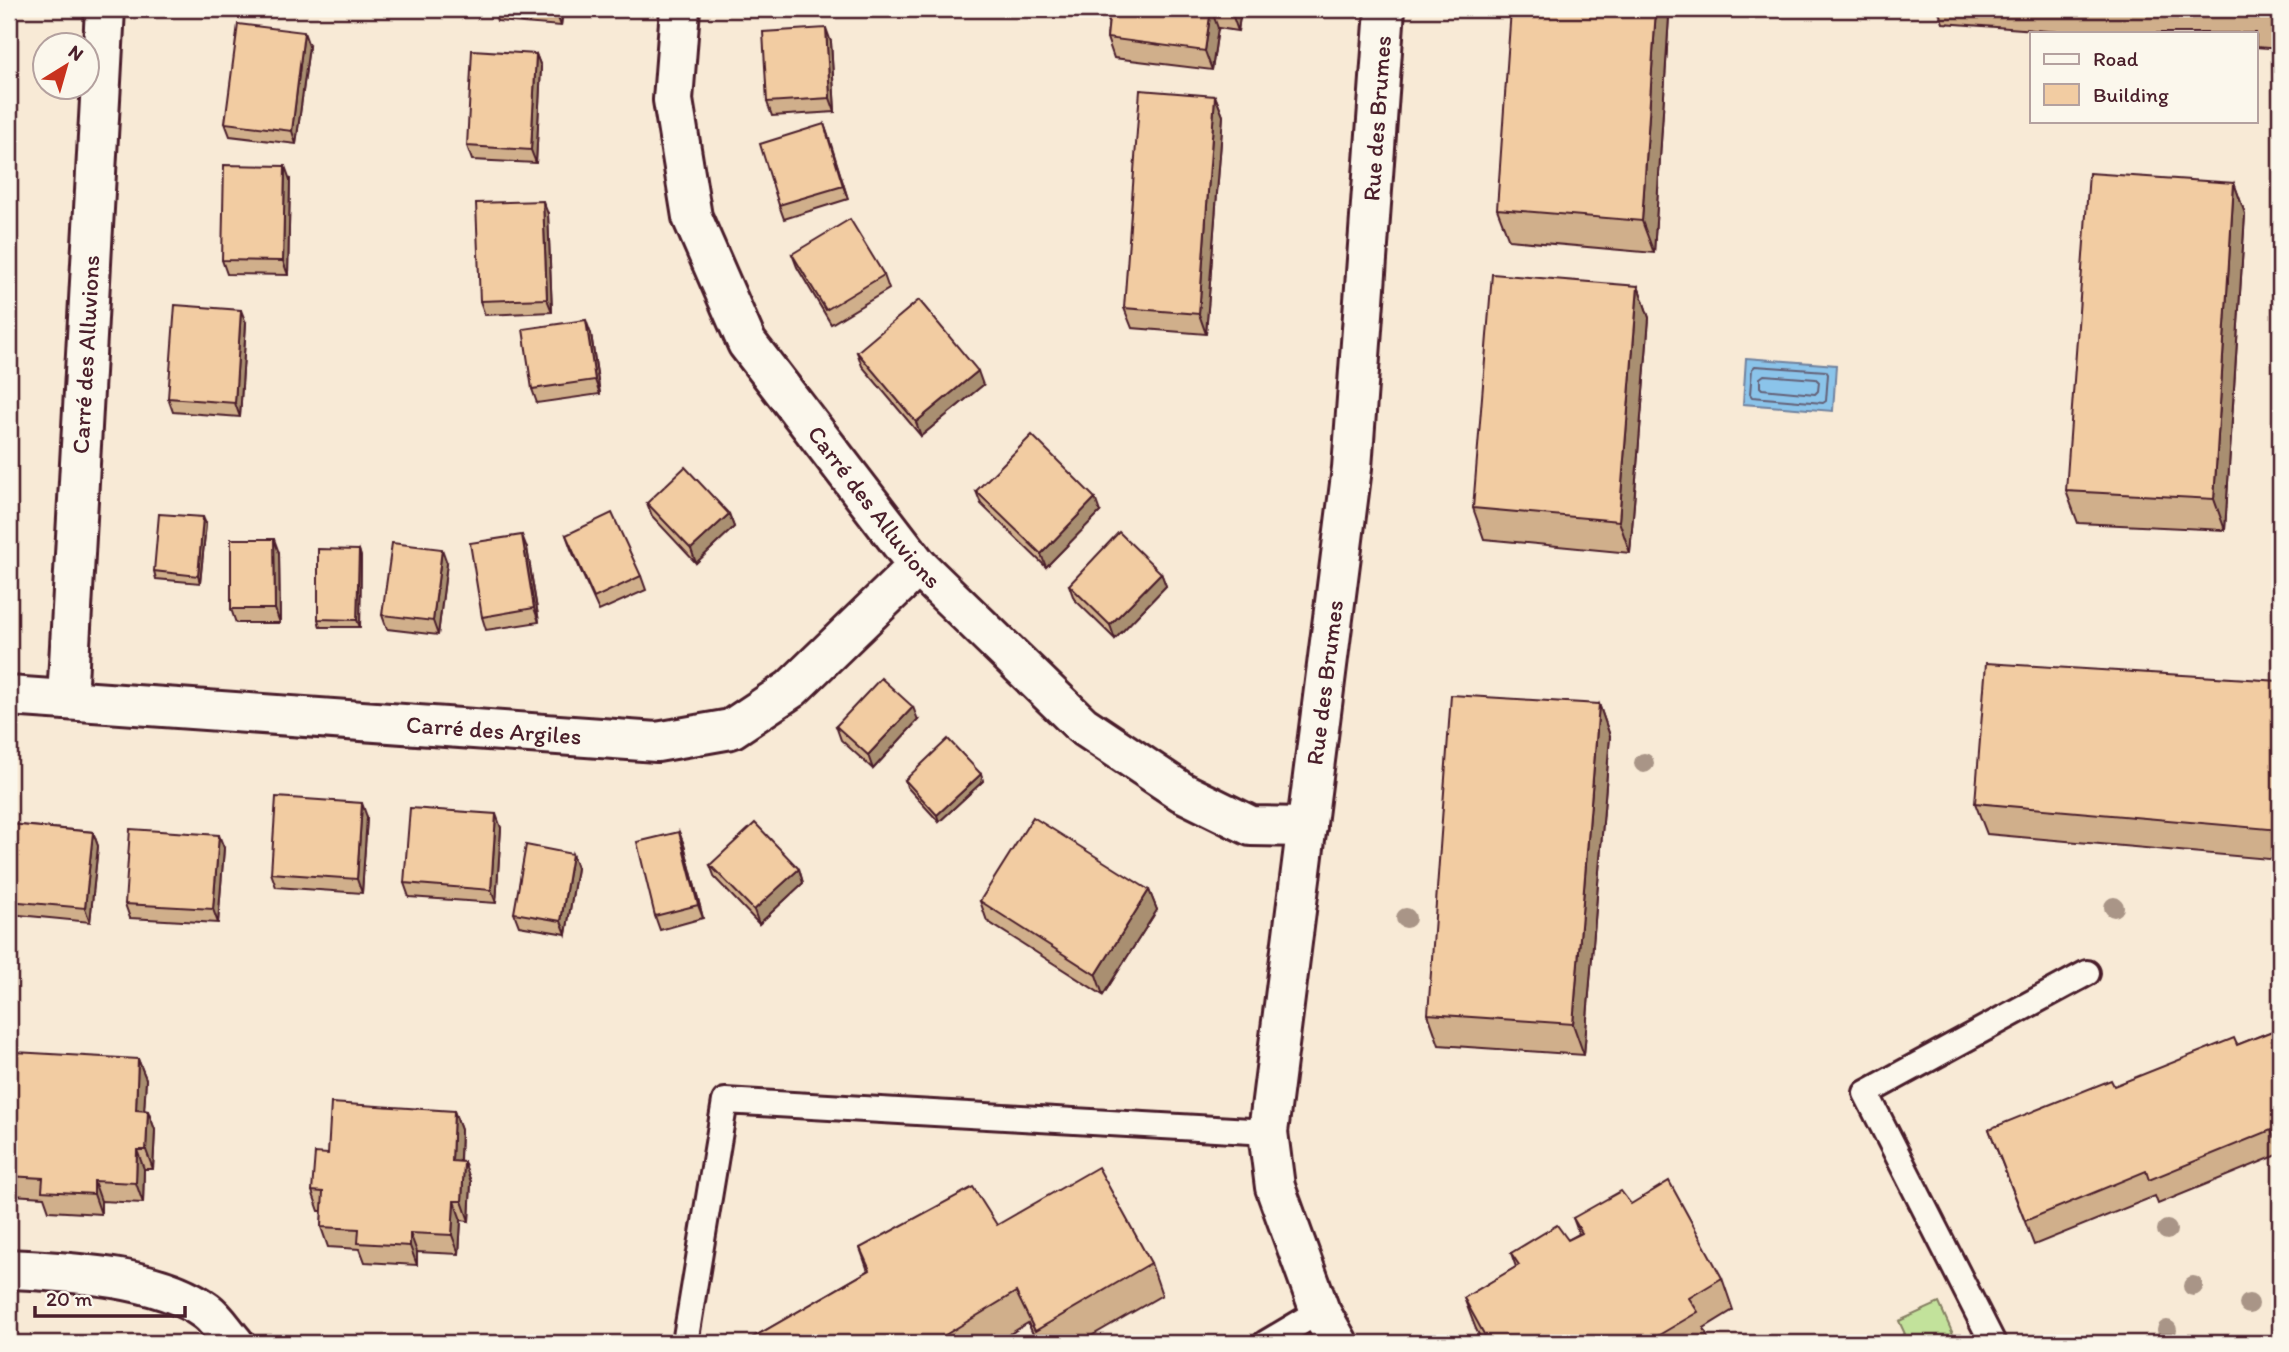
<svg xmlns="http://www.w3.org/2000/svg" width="2289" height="1352" font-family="Itim,sans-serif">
	<rect width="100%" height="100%" fill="#f8ead6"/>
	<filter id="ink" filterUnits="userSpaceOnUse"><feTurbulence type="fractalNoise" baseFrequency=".0143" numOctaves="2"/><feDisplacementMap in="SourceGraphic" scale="14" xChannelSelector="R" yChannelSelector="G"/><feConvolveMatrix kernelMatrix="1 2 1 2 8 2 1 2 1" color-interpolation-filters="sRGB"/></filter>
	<g filter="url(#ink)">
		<polygon fill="#c2e29b" stroke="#868063" stroke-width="2" points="1939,1303 1957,1343 1886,1343 1905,1334 1899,1321"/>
		<polygon fill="#8bc4ea" stroke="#71829e" stroke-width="2" points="1746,358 1836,365 1833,411 1743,404"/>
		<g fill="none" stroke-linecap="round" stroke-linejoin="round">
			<g stroke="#646177" stroke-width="2">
				<polygon points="1755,366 1826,371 1828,374 1826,401 1823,403 1752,397 1750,394 1752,369"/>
				<polygon points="1764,375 1816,379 1819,382 1818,391 1815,394 1762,389 1760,387 1760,378"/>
			</g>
			<defs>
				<g id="lane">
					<polyline points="686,1337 725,1101 1268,1132"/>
					<polyline points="1266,1343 1320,1311"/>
					<polyline points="1993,1343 1866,1093 2087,973"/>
				</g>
				<g id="street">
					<path id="s1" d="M680,9L673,100L692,217L747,343L918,566L1082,725L1182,792L1251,826L1307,827"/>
					<path id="s2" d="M9,696L657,742L731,729L791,689L918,566"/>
					<path id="s3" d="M67,700L105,9"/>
					<path d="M9,1269C68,1272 157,1275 206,1311C217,1319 225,1333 234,1343"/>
					<path id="s4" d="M1338,1343L1320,1311L1275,1187L1268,1132L1352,468L1385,9"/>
				</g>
			</defs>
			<use href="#lane" stroke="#4a1f2b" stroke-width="30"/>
			<use href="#street" stroke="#4a1f2b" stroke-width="44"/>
			<use href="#lane" stroke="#fbf7ec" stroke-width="24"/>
			<use href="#street" stroke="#fbf7ec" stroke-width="38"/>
		</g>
		<g fill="#a99587">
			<circle cx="1644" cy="763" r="10"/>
			<circle cx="2114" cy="907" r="10"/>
			<circle cx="1406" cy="918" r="10"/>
			<circle cx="2167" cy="1230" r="10"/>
			<circle cx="2193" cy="1286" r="10"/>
			<circle cx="2249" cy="1304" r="10"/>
			<circle cx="2167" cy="1330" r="10"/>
		</g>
		<g fill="#d0af8b" stroke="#4a1f2b" stroke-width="2">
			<polygon points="493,9 563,9 561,26 497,21"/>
			<polygon points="1110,9 1241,9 1238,31 1218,28 1212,70 1114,58 1107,38"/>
			<polygon points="1938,9 2280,9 2280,49 2256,47 2256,33 2074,33 1943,23"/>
			<polygon points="1669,16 1654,253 1509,240 1497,209"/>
			<polygon points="831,42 835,112 772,116 767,102"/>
			<polygon points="309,46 296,144 230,136 225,123"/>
			<polygon points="536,54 541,67 536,163 472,160 467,146"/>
			<polygon points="1215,96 1223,116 1206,334 1132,328 1124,308"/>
			<polygon points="824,124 848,199 784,219 779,205"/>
			<polygon points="290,180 288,275 227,274 222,260"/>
			<polygon points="2234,183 2245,214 2225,530 2078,523 2066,491"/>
			<polygon points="548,214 552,312 485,315 480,301"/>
			<polygon points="792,254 884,275 889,289 831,324 797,267"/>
			<polygon points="1638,286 1649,318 1630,553 1484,539 1473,508"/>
			<polygon points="246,323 240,417 173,412 168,398"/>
			<polygon points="591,334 600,394 537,403 532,389"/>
			<polygon points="857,352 983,385 921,436 862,366"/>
			<polygon points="976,491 1100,512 1046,567 981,504"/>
			<polygon points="647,503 729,514 734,527 696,563 652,516"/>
			<polygon points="206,524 200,583 156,579 154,571"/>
			<polygon points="566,535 641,576 646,590 599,611 571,549"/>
			<polygon points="527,548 539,622 486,630 482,617"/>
			<polygon points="359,550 361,557 360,627 320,627 318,619"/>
			<polygon points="279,553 280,623 236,623 231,609"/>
			<polygon points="447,563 438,635 387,629 382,615"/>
			<polygon points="1161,573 1166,586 1115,639 1074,599 1069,585"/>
			<polygon points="2280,681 2280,860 1987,834 1975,803"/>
			<polygon points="1599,704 1610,736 1584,1055 1439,1045 1428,1014"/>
			<polygon points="918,720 873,769 841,740 836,726"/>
			<polygon points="981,774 983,781 939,822 907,787 905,780"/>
			<polygon points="367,817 362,893 276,887 271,873"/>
			<polygon points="9,824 93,832 98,846 90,922 9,914"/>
			<polygon points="501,828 496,903 409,897 404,883"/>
			<polygon points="679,832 684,845 703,918 660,930 655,916"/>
			<polygon points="224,848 218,923 130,918 125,904"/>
			<polygon points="572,854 577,868 566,934 519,926 514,913"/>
			<polygon points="710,865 799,869 803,883 759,924 715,878"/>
			<polygon points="1149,890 1157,910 1103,995 987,921 980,901"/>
			<polygon points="2280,1028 2280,1156 2280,1154 2158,1204 2155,1196 2034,1245 1989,1129 2237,1045"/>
			<polygon points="138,1059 146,1079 144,1110 148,1111 155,1130 153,1169 144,1169 143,1203 101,1201 101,1214 49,1211 44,1197 12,1195 9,1186 9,1102 12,1103"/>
			<polygon points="454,1111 461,1130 460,1162 464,1162 471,1182 469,1221 461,1220 459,1254 417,1252 417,1265 365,1262 360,1249 328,1247 321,1227 322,1211 319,1211 312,1191 328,1154"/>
			<polygon points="1631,1204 1722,1278 1733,1310 1704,1328 1710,1343 1483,1343 1476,1329 1464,1298 1516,1267 1511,1253 1568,1240 1579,1234 1573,1218"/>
			<polygon points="997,1225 1151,1263 1162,1295 1079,1343 1037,1343 1028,1323 995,1343 754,1343 752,1338 868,1271 860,1248"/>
		</g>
		<g fill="#a98f71" stroke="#4a1f2b" stroke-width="2">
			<polygon points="556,9 563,9 561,26 556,12"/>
			<polygon points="1211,9 1218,28 1212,70 1205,51"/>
			<polygon points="1231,9 1241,9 1238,31 1231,11"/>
			<polygon points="1656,9 1667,9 1669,16 1654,253 1642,221"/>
			<polygon points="826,28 831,42 835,112 830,98"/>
			<polygon points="304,32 309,46 296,144 292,131"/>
			<polygon points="536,54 541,67 536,163 531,150"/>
			<polygon points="1215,96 1223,116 1206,334 1199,314"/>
			<polygon points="824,124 829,138 848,199 843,186"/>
			<polygon points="285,166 290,180 288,275 283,261"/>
			<polygon points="2234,183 2245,214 2225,530 2214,499"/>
			<polygon points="543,201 548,214 552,312 547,299"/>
			<polygon points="1638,286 1649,318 1630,553 1619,521"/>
			<polygon points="241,310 246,323 240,417 235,403"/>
			<polygon points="586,320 591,334 600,394 595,380"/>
			<polygon points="978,371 983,385 921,436 916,422"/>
			<polygon points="1095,498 1100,512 1046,567 1041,554"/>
			<polygon points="729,514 734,527 696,563 691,549"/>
			<polygon points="203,517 206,524 200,583 198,576"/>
			<polygon points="522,535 527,548 539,622 534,608"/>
			<polygon points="274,539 279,553 280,623 275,609"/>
			<polygon points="442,549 447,563 438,635 433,621"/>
			<polygon points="359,550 361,557 360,627 357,620"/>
			<polygon points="1161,573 1166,586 1115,639 1110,625"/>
			<polygon points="1599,704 1610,736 1584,1055 1573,1024"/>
			<polygon points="913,707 918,720 873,769 868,755"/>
			<polygon points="981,774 983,781 939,822 937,815"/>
			<polygon points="362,803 367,817 362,893 357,879"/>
			<polygon points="496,814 501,828 496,903 491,890"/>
			<polygon points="93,832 98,846 90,922 85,908"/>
			<polygon points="679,832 684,845 703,918 698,905"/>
			<polygon points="219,835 224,848 218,923 213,909"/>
			<polygon points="572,854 577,868 566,934 561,921"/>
			<polygon points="799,869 803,883 759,924 754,910"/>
			<polygon points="1149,890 1157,910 1103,995 1096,975"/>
			<polygon points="138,1059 146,1079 143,1129 136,1110"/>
			<polygon points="148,1111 155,1130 153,1169 146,1150"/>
			<polygon points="454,1111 461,1130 459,1181 452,1161"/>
			<polygon points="137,1150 144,1169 143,1203 136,1183"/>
			<polygon points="464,1162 471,1182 469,1221 462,1201"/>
			<polygon points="94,1181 101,1201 101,1214 94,1194"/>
			<polygon points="454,1201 461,1220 459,1254 452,1235"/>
			<polygon points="410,1233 417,1252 417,1265 410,1246"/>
		</g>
		<g fill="#f2cca2" stroke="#4a1f2b" stroke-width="2">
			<polygon points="513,9 556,9 556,12"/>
			<polygon points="1110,9 1211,9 1205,51 1107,38"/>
			<polygon points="1211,9 1231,9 1231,11"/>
			<polygon points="1511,9 1656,9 1642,221 1497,209"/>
			<polygon points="2155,9 2280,9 2280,18"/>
			<polygon points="238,24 304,32 292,131 225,123"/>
			<polygon points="826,28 830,98 767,102 763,32"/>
			<polygon points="472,50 536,54 531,150 467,146"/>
			<polygon points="1140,90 1215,96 1199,314 1124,308"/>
			<polygon points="824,124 843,186 779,205 760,144"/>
			<polygon points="224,165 285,166 283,261 222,260"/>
			<polygon points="2089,173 2234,183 2214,499 2066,491"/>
			<polygon points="543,201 547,299 480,301 476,203"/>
			<polygon points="850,219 884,275 826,310 792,254"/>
			<polygon points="1492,274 1638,286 1619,521 1473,508"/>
			<polygon points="919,300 978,371 916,422 857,352"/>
			<polygon points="175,305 241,310 235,403 168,398"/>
			<polygon points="586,320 595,380 532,389 523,329"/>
			<polygon points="1032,435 1095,498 1041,554 976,491"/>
			<polygon points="685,467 729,514 691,549 647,503"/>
			<polygon points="612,513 641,576 594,598 566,535"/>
			<polygon points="159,514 203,517 198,576 154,571"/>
			<polygon points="1119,532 1161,573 1110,625 1069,585"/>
			<polygon points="522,535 534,608 482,617 470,543"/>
			<polygon points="231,539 274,539 275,609 231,609"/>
			<polygon points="392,543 442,549 433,621 382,615"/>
			<polygon points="318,549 359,550 357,620 318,619"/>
			<polygon points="1986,663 2280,681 2280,830 1975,803"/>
			<polygon points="881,678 913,707 868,755 836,726"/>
			<polygon points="1451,695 1599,704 1573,1024 1428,1014"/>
			<polygon points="948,739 981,774 937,815 905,780"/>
			<polygon points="276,797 362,803 357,879 271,873"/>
			<polygon points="410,808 496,814 491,890 404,883"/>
			<polygon points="1033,817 1149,890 1096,975 980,901"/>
			<polygon points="755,823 799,869 754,910 710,865"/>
			<polygon points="9,824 93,832 85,908 9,901"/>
			<polygon points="130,829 219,835 213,909 125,904"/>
			<polygon points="679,832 698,905 655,916 637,842"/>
			<polygon points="526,845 572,854 561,921 514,913"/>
			<polygon points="2280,1028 2280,1135 2274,1137 2271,1130 2149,1180 2146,1171 2025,1221 1989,1129 2111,1080 2114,1086 2234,1038 2237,1045"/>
			<polygon points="15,1052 138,1059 136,1110 148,1111 146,1150 137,1150 136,1183 94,1181 94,1194 42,1191 43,1178 9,1176 9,1102 12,1103"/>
			<polygon points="331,1103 454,1111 452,1161 464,1162 462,1201 454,1201 452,1235 410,1233 410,1246 358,1243 359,1229 321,1227 323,1192 312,1191 315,1153 328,1154"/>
			<polygon points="1098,1167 1151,1263 1035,1331 1016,1292 932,1343 756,1343 752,1338 870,1270 860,1248 973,1187 997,1225"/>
			<polygon points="1669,1181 1722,1278 1689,1298 1698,1312 1659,1335 1664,1343 1489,1343 1464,1298 1519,1265 1511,1253 1557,1225 1568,1240 1582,1233 1573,1218 1621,1191 1631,1204"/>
		</g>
	</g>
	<g text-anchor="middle" stroke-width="5" stroke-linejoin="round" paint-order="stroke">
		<g font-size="24" fill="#4a1f2b" stroke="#fbf7ec">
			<text dy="8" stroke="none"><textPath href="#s4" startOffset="1244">Rue des Brumes</textPath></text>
			<text dy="8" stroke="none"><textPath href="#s3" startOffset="346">Carré des Alluvions</textPath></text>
			<text dy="8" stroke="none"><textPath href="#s1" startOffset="555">Carré des Alluvions</textPath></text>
			<text dy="8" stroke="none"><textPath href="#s4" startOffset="677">Rue des Brumes</textPath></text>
			<text dy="8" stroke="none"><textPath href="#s2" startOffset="486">Carré des Argiles</textPath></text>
		</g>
	</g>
	<rect width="2289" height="1352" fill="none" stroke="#fbf7ec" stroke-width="35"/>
	<rect x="18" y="18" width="2254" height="1317" fill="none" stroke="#4a1f2b" stroke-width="2.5" filter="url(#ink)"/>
	<rect x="2030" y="32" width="228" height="91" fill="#fbf7ec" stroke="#b4a19f" stroke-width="2"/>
	<rect x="2044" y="54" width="35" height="10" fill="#fbf7ec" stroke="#b4a19f" stroke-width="2"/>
	<text x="2093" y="66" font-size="21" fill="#4a1f2b">Road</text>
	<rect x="2044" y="84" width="35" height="21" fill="#f2cca2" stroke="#b4a19f" stroke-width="2"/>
	<text x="2093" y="102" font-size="21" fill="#4a1f2b">Building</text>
	<g transform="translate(66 66) rotate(37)"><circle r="33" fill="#fbf7ec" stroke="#b4a19f" stroke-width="2"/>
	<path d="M0-5L12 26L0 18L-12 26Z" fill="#c8321e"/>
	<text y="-10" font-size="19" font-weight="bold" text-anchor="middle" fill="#4a1f2b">N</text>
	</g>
	<path d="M35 1306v10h150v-10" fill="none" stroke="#4a1f2b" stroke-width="3.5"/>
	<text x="46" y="1306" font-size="21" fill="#4a1f2b" stroke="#fbf7ec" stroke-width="5" paint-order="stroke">20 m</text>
</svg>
